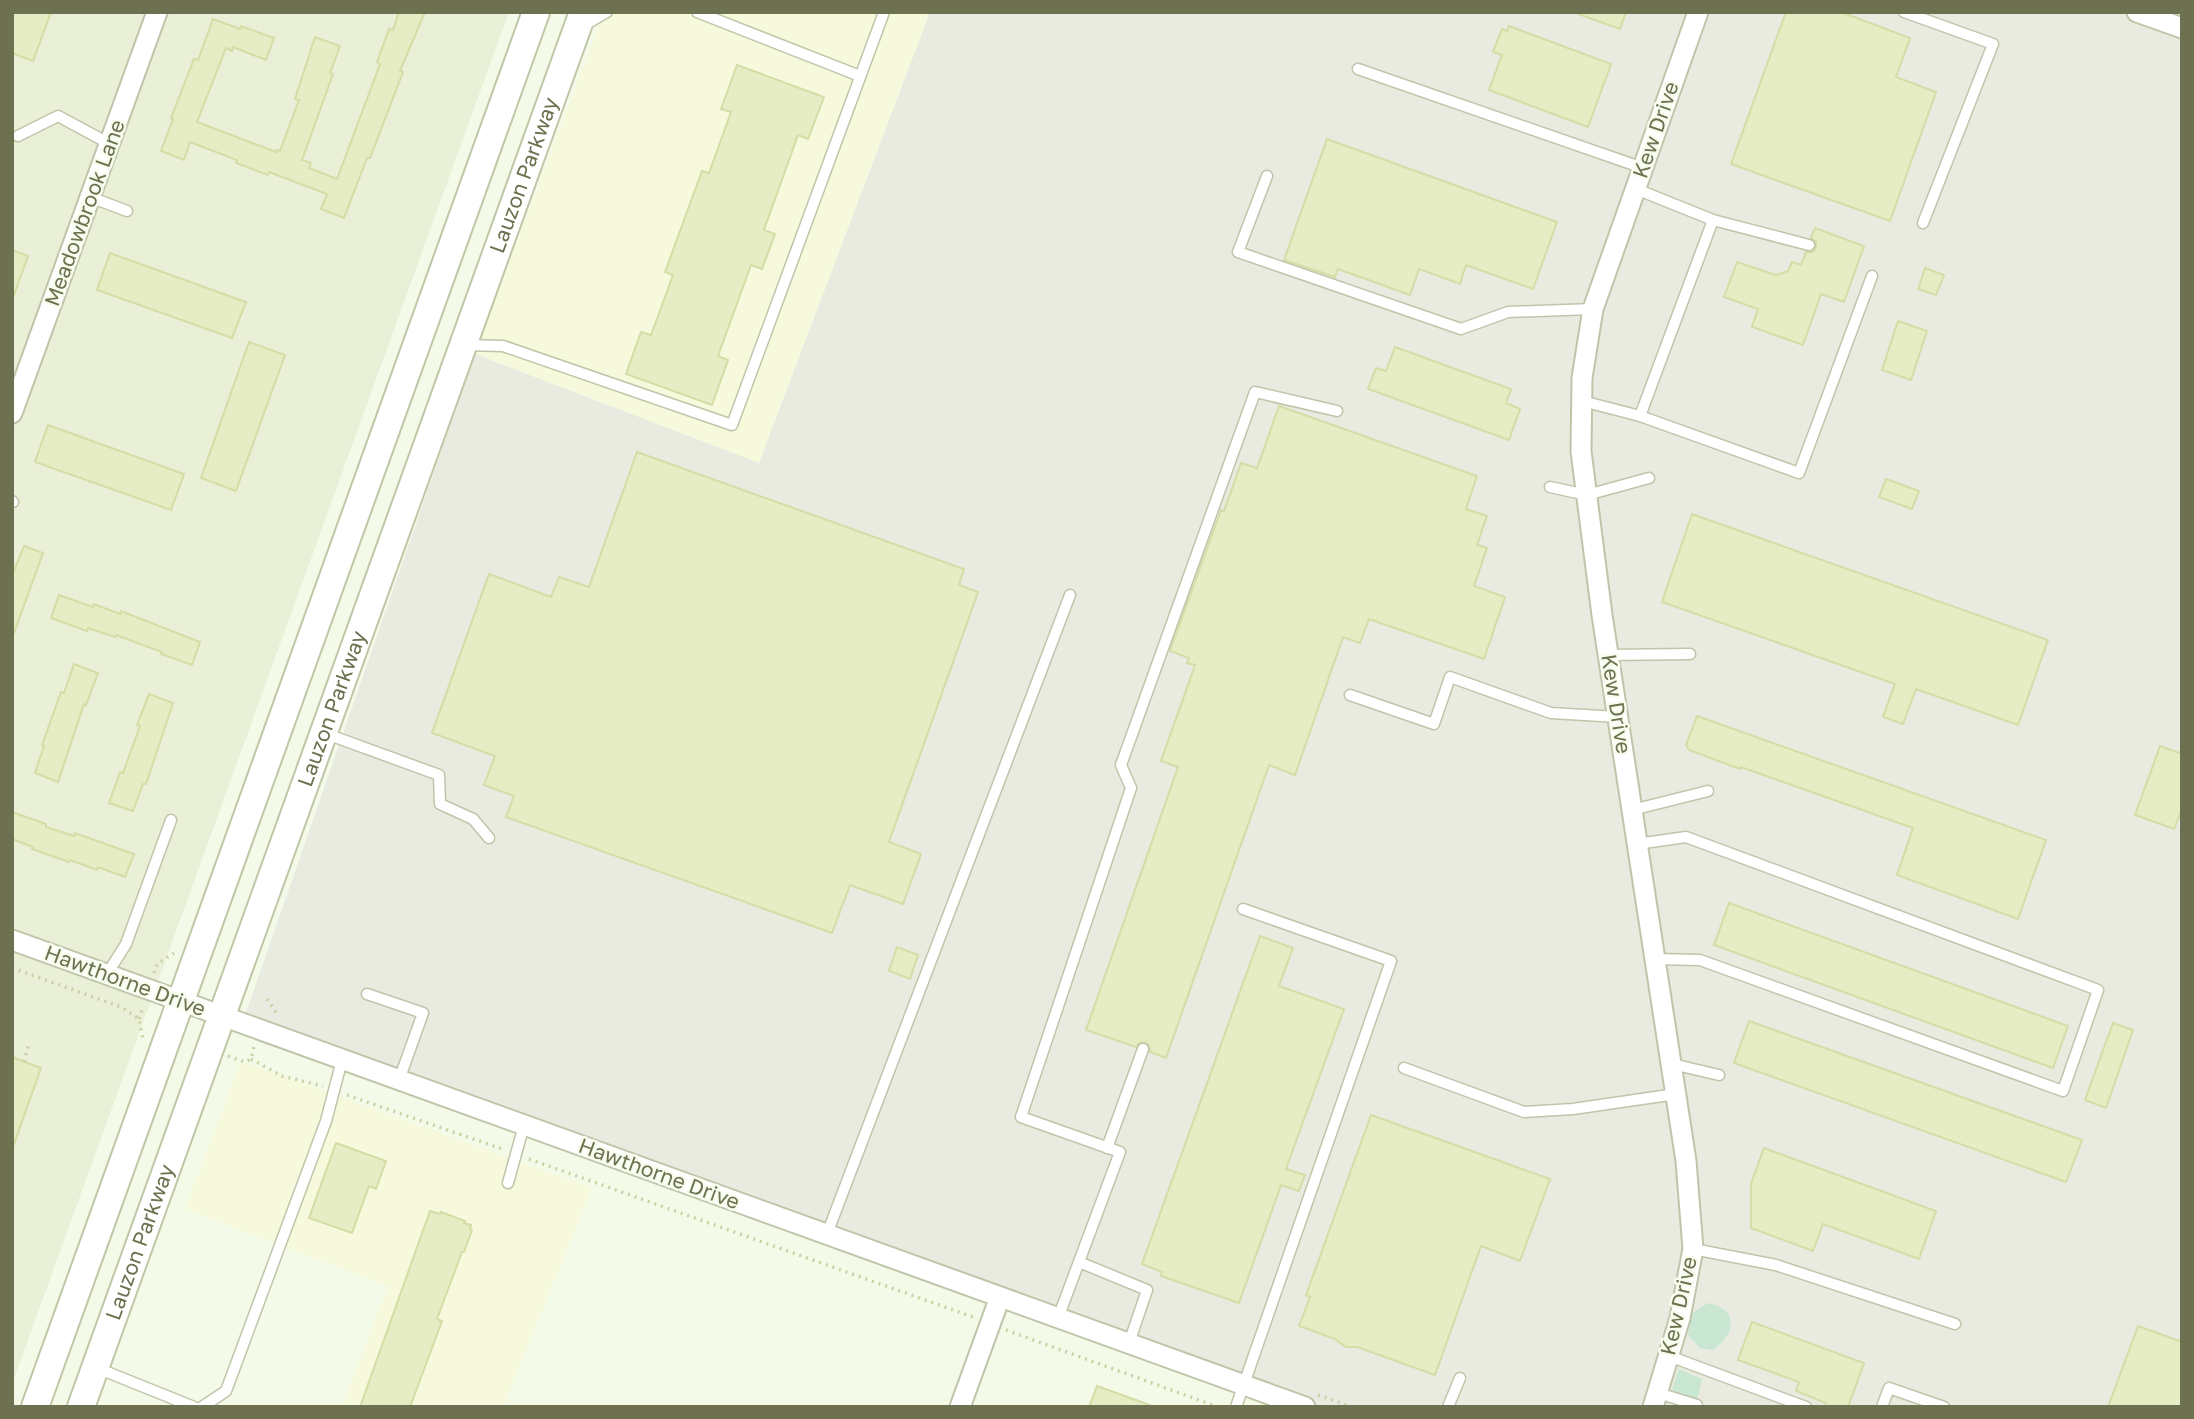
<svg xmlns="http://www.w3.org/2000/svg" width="2194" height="1419" font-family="'Golos Text',sans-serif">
	<rect width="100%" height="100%" fill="#f3fae8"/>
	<polygon fill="#e9f0d7" points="12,12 509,12 12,1384"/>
	<g fill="#f7f9dd">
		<polygon points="604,12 930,12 759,463 475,354"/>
		<polygon points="241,1061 592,1188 503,1407 342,1407 388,1286 185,1209"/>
	</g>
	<polygon fill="#e9ebe1" points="930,12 2182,12 2182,1407 1305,1407 242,1024 475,354 759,463"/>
	<g fill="#c8e6d2">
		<path d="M1708,1303C1740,1310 1735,1334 1713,1350L1700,1348L1688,1335L1692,1313Z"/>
		<polygon points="1679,1369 1702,1379 1697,1400 1672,1390"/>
	</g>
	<g fill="#e6ecc3" stroke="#d5dca5" stroke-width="2">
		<polygon points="12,12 51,12 33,61 12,53"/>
		<polygon points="399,12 425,12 400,71 403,72 370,158 367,158 344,218 321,209 327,194 269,172 268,175 236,163 237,160 190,142 184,160 161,151 173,119 171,118 194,59 198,60 213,19 240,29 241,26 274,38 266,60 233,47 232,51 226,48 197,122 276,152 277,150 280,151 299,100 295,99 315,37 340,46 330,73 333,74 302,160 311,163 309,168 337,179 380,64 377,62 389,29 393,30"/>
		<polygon points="1579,12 1626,12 1620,29 1578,14"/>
		<polygon points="1786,12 1841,12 1910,38 1896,77 1936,92 1890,221 1731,164"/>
		<polygon points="1509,26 1611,64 1588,127 1489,90 1502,55 1493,52 1502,29 1507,31"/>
		<polygon points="737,65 824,97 808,139 798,135 764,230 775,234 762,269 751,265 718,356 728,360 712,405 626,374 641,332 651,335 673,275 665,272 702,171 709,173 731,112 721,109"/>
		<polygon points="1327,139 1557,222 1533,289 1466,265 1460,284 1419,269 1410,295 1338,269 1335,277 1284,260"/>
		<polygon points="1815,228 1864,246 1844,302 1821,294 1803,345 1752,327 1758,309 1724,297 1737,262 1776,275 1788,271 1792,262 1801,265 1806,252 1812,252 1816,248 1816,242 1811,238"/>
		<polygon points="12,250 28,256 14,295 12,295"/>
		<polygon points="110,253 246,302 232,338 97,290"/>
		<polygon points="1925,268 1944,275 1936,295 1918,289"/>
		<polygon points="1898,321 1927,331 1911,380 1882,370"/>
		<polygon points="249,342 285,355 236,491 201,478"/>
		<polygon points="1395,347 1511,389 1506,403 1520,409 1509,440 1368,389 1376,368 1386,371"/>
		<polygon points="1279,406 1477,476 1466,509 1487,516 1477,545 1487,548 1474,586 1505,597 1484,659 1369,619 1360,643 1343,637 1295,775 1269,765 1166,1058 1150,1052 1149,1045 1145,1042 1139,1043 1136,1047 1086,1030 1178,767 1161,761 1195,665 1187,663 1189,658 1170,651 1221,510 1224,511 1241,463 1257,468"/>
		<polygon points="48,425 184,474 171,510 35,462"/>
		<polygon points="637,452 964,569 959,585 978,592 889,842 921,854 903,904 850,885 832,933 506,817 514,796 484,785 495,756 432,733 489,574 551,597 559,577 589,587"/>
		<polygon points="1886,479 1919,491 1912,509 1879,497"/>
		<polygon points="1692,514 2048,640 2018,725 1916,689 1903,724 1883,717 1895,684 1662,602"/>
		<polygon points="24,546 43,553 14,633 12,632 12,576"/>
		<polygon points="59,595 93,607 94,604 120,614 121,611 200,642 192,665 161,654 162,652 116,635 115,637 88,628 87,631 51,618"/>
		<polygon points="74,664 98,673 86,705 84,704 58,782 35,773 44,746 42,745 61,692 64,693"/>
		<polygon points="149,694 173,703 146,784 143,784 133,811 109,803 120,772 123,773 140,726 137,725"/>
		<polygon points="1697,716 2046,840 2018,919 1897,875 1913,828 1741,767 1740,769 1689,750 1686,745"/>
		<polygon points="2160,746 2182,754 2182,809 2174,829 2135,815"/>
		<polygon points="12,812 46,824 46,827 74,836 75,833 134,854 125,877 98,867 97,870 70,860 69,862 32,849 33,847 12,839"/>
		<polygon points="1729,903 2068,1026 2053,1068 1714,945"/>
		<polygon points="1260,936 1293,948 1279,986 1344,1009 1286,1169 1305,1175 1299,1191 1281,1185 1239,1303 1161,1276 1162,1272 1142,1264"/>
		<polygon points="897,947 918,955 910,979 889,971"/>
		<polygon points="1749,1021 2082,1140 2066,1182 1734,1063"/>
		<polygon points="2113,1023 2133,1030 2106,1108 2085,1100"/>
		<polygon points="12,1057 41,1068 14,1144 12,1143"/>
		<polygon points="1371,1115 1550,1179 1520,1261 1481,1246 1435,1375 1357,1347 1346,1347 1335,1339 1299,1326 1310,1297 1306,1295"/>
		<polygon points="336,1143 386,1161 376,1189 369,1186 352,1233 309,1218"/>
		<polygon points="1764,1148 1936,1211 1919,1259 1823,1224 1813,1251 1751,1228 1751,1184"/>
		<polygon points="430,1211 440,1214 441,1212 465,1221 464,1223 471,1225 470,1229 472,1230 464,1252 462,1252 437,1319 442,1321 410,1407 360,1407"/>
		<polygon points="1752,1322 1864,1363 1848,1407 1825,1407 1826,1403 1796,1391 1799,1382 1738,1360"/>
		<polygon points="2138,1326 2182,1342 2182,1407 2108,1407"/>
		<polygon points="1097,1386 1150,1405 1149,1407 1089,1407"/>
	</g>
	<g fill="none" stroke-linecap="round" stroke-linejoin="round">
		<defs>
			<g id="lane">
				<polyline points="697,12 860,76"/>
				<polyline points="1904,12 1993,44 1923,223"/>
				<polyline points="583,26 607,12"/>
				<polyline points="1358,69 1643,168"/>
				<polyline points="18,136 58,116 110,144"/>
				<polyline points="1267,176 1238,252 1461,329 1508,312 1593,309"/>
				<polyline points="1636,189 1713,220 1809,245"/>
				<polyline points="90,197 127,211"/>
				<polyline points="1713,220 1640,416 1799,473 1872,276"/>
				<polyline points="464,345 503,346 732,425 884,12"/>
				<polyline points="1582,401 1640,416"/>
				<polyline points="1550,487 1587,495 1649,478"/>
				<polyline points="12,501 13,502"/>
				<polyline points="1608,655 1690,654"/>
				<polyline points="1350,695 1434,724 1450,677 1551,713 1618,717"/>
				<polyline points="324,733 439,775 440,804 473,819 489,838"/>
				<polyline points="1632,810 1708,791"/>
				<polyline points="1637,844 1686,837 2098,990 2063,1091 1700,960 1655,959"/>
				<polyline points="107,974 126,944 171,820"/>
				<polyline points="367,994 423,1013 399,1080"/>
				<polyline points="1672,1064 1719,1075"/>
				<polyline points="1404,1068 1524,1112 1573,1109 1676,1094"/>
				<polyline points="1107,1148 1143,1049"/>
				<polyline points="508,1183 524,1125"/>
				<polyline points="827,1234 1070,595"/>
				<polyline points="1693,1249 1776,1265 1955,1324"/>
				<polyline points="1079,1262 1147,1290 1129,1343"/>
				<polyline points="1058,1318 1120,1152 1021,1117 1131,788 1121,765 1255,392 1337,411"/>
				<polyline points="1669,1356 1806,1407"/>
				<polyline points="97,1368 194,1407"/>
				<polyline points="1658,1393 1697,1405"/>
				<polyline points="202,1407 226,1391 326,1121 342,1060"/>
				<polyline points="1236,1407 1391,961 1243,909"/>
				<polyline points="1448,1407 1460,1378"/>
				<polyline points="1882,1407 1889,1388 1944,1407"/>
			</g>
			<g id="street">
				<polyline points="2137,12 2182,28"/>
				<polyline points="12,413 157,12"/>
				<polyline points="12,940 1305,1407"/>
				<polyline points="960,1407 1000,1297"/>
				<polyline points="1653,1407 1680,1318 1693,1249 1686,1161 1602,615 1581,451 1582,378 1593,309 1698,12"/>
			</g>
			<g id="secondary">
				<polyline points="35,1407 536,12"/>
				<path id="s1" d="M81,1407L583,12"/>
			</g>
		</defs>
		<use href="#lane" stroke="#c0c5aa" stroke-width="13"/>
		<use href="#street" stroke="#c0c5aa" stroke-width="23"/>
		<use href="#secondary" stroke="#c0c6a6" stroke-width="30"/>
		<g stroke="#cbd1a6" stroke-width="3.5" stroke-dasharray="2 5" stroke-linecap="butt">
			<polyline points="12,968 121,1007 139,1019 143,1039"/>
			<polyline points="154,973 157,964 174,953"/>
			<polyline points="267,999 277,1014"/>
			<polyline points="139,1019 143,1007"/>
			<polyline points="228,1056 245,1062 251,1059 254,1046"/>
			<polyline points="251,1059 282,1076 323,1086"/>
			<polyline points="24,1062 29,1043"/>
			<polyline points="347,1095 505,1150"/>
			<polyline points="529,1159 973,1317"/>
			<polyline points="1006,1330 1218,1407"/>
			<polyline points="1318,1395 1353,1407"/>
		</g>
		<use href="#lane" stroke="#fff" stroke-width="10"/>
		<use href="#street" stroke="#fff" stroke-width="19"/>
		<use href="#secondary" stroke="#fff" stroke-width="26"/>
	</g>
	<g text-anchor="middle" stroke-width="5" stroke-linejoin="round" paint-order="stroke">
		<g font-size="21" fill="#6d714f" stroke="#f7fdee">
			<text transform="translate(1656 130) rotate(-71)" y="7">Kew Drive</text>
			<text dy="7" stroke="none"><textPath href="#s1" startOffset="1309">Lauzon Parkway</textPath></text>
			<text transform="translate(85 213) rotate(-70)" y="7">Meadowbrook Lane</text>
			<text transform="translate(1616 704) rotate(81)" y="7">Kew Drive</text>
			<text dy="7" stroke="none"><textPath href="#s1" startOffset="742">Lauzon Parkway</textPath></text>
			<text transform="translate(125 981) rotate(20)" y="7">Hawthorne Drive</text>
			<text transform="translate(659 1174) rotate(20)" y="7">Hawthorne Drive</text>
			<text dy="7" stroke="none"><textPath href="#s1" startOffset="175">Lauzon Parkway</textPath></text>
			<text transform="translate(1679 1306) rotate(-77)" y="7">Kew Drive</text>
		</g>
	</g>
	<rect width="2194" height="1419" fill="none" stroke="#6d714f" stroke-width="28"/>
</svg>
